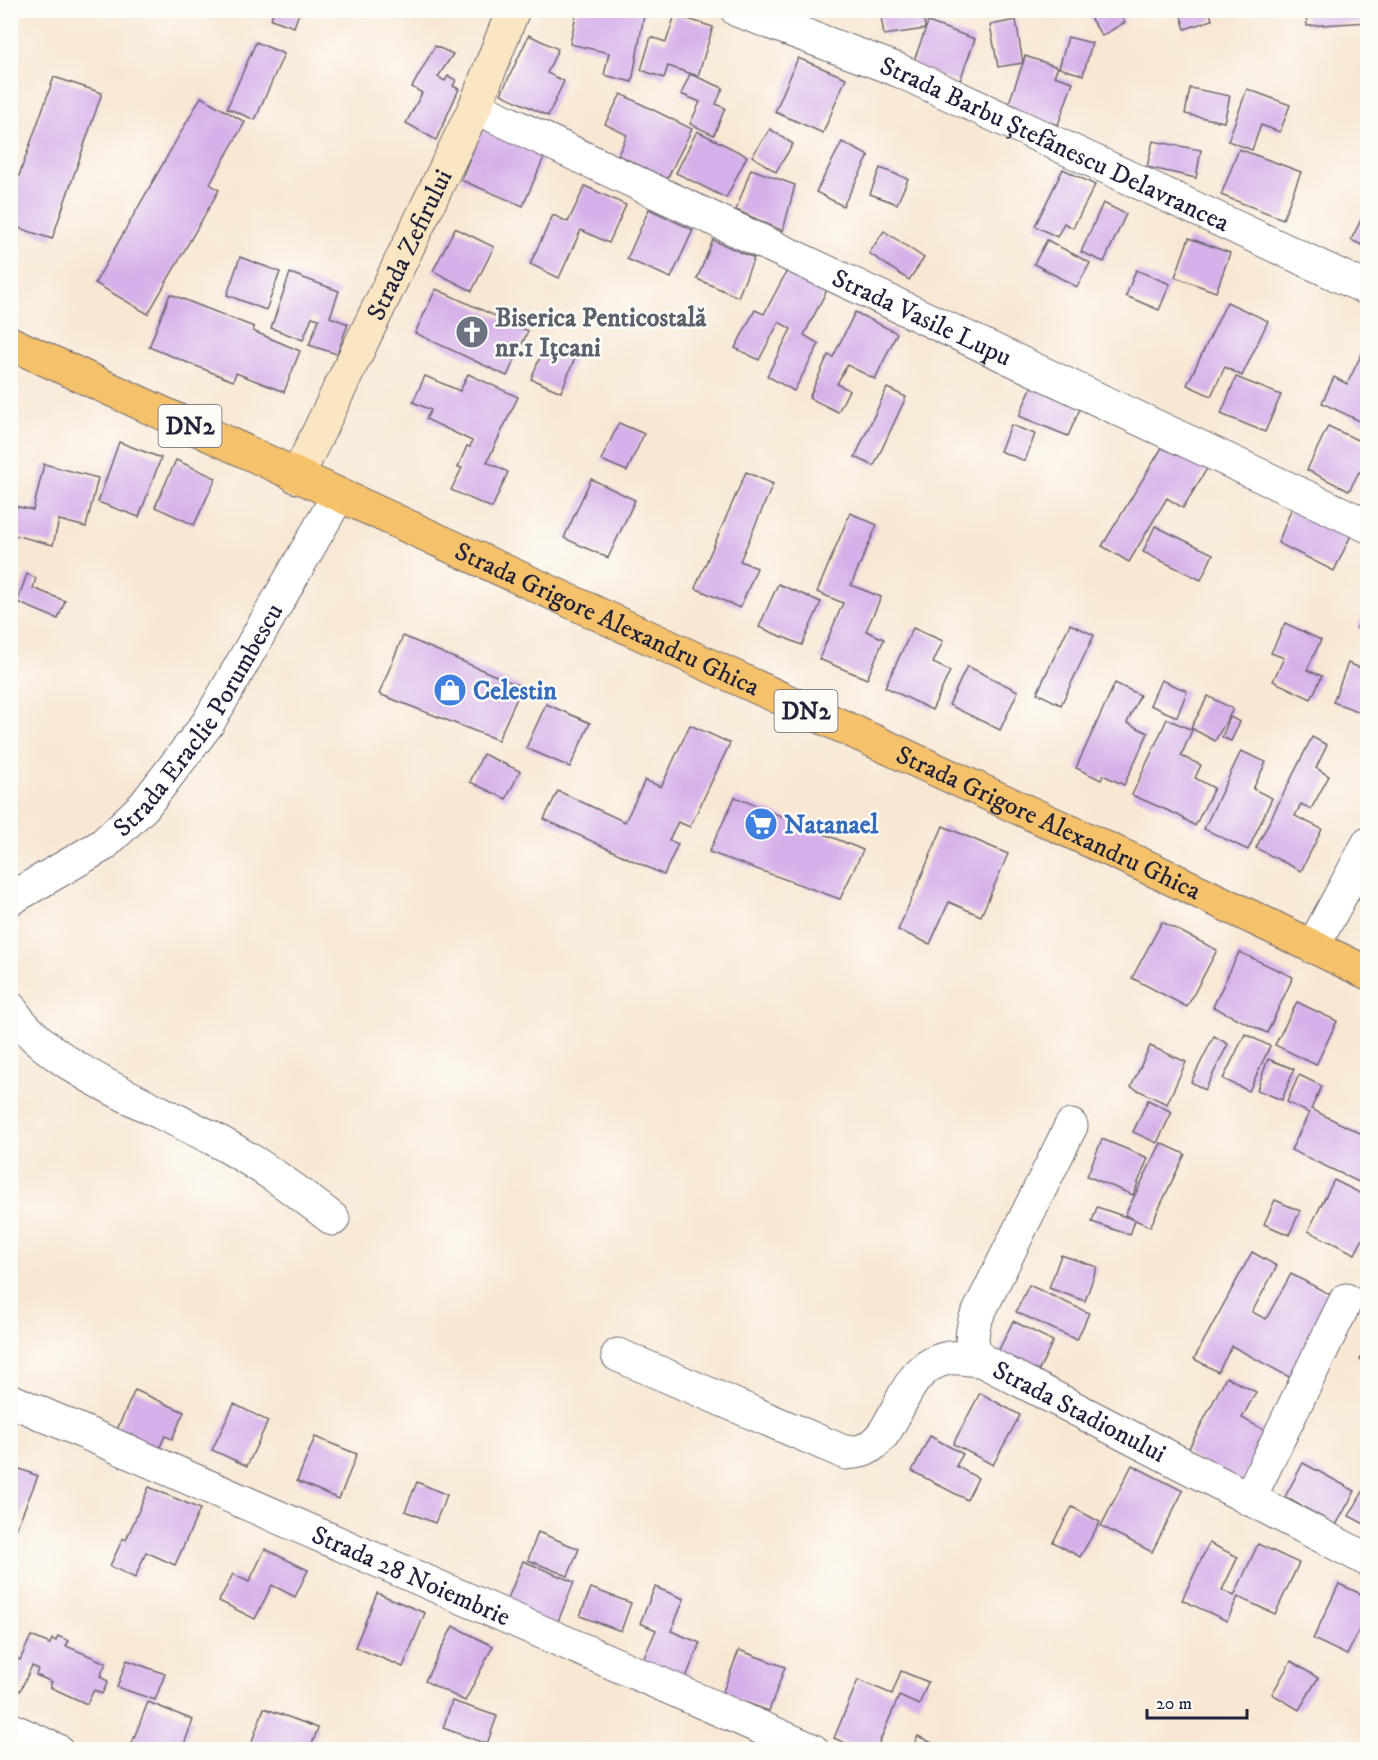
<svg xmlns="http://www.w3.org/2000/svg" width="1378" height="1760" font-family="'IM FELL DW Pica',serif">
	<rect width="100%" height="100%" fill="#fdfcf7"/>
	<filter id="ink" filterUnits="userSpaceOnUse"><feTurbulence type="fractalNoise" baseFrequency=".0167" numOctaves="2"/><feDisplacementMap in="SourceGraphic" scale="12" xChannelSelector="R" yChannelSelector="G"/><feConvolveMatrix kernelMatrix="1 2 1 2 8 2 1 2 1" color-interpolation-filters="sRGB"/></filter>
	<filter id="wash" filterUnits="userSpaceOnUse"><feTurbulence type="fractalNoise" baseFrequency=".008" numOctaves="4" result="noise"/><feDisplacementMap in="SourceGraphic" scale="24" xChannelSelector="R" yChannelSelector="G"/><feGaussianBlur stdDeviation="1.35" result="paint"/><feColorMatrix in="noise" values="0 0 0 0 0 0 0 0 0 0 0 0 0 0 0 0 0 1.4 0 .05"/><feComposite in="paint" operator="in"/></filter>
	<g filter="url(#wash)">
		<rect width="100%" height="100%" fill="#f8e7d3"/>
		<g id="blocks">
			<g fill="#d6b0e9">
				<polygon points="274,10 300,10 294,27 271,19"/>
				<polygon points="577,10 645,10 632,82 604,75 609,53 570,44"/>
				<polygon points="880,10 923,10 925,29 884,35"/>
				<polygon points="1085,10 1133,10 1122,18 1125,22 1102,36"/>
				<polygon points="1179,10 1209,10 1212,20 1185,29"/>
				<polygon points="1306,10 1368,10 1368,22 1307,26"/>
				<polygon points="675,15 713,27 698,76 668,66 664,78 641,70 651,37 666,42"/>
				<polygon points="1016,20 1023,63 1025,56 1058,67 1054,76 1073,82 1058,125 1007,108 1023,63 998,67 990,25"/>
				<polygon points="928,22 975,39 959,83 912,66"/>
				<polygon points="529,35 558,49 547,73 564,81 548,116 501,94"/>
				<polygon points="1068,37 1092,43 1083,75 1059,68"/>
				<polygon points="256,42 284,54 255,120 227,108"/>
				<polygon points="435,46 453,54 438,77 445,81 448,76 456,80 453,86 459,89 436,140 406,123 422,93 412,87"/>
				<polygon points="798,58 846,78 823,133 775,112"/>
				<polygon points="690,74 723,88 716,104 725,108 714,135 690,124 700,102 681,94"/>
				<polygon points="54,77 102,93 52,239 10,225 10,201"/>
				<polygon points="1190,88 1230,96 1224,122 1185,114"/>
				<polygon points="1247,89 1290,105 1280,132 1261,125 1252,150 1228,141"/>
				<polygon points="621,94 692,129 667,179 618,155 627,135 605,124"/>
				<polygon points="201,97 245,122 210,184 219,190 148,314 95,283"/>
				<polygon points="482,129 545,155 523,206 461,180"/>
				<polygon points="770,129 793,144 776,172 752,156"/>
				<polygon points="697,131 747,156 726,198 676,173"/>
				<polygon points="1153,141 1201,150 1196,178 1147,167"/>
				<polygon points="842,142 869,156 843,206 816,192"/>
				<polygon points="1239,149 1301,172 1283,219 1221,195"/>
				<polygon points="880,168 908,179 897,204 870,194"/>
				<polygon points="751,169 795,185 783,231 736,210"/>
				<polygon points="1063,169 1095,185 1073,228 1064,223 1057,237 1035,226"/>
				<polygon points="585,186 626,205 609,243 581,230 559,278 530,264 553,215 568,222"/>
				<polygon points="1103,203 1126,214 1104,262 1081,252"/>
				<polygon points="649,209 693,230 671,278 627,259"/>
				<polygon points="1365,212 1368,213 1368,248 1351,240"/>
				<polygon points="455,228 494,247 472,291 433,271"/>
				<polygon points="884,231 924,258 909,280 869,253"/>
				<polygon points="1189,238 1230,253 1216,292 1175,277"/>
				<polygon points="713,240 754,258 738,297 697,279"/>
				<polygon points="1047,240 1090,263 1077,287 1034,264"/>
				<polygon points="240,257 280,272 266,310 227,295"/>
				<polygon points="789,267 828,288 804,335 819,344 794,391 767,376 791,329 779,322 759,360 735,348 755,310 764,314"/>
				<polygon points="1136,270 1170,284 1159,310 1126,296"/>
				<polygon points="290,273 339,291 330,317 348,324 337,354 309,345 319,319 312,317 303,340 271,328"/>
				<polygon points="436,289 528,331 507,376 415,333"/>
				<polygon points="170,294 254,327 253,331 300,351 284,392 236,373 233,381 149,347"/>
				<polygon points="1227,302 1268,321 1242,376 1225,367 1211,396 1187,385"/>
				<polygon points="855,312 897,333 875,379 847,365 837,384 849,390 838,412 809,398 828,355 833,357"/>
				<polygon points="1368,341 1368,425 1322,403 1334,377 1347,384"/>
				<polygon points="545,345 575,358 561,392 531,379"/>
				<polygon points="468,374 518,397 487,462 508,472 492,508 451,490 462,468 458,467 467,446 470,447 472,441 426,419 431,410 413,402 425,376 460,391"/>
				<polygon points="1236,377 1281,395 1265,432 1221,414"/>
				<polygon points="1034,381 1083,402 1068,436 1019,416"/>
				<polygon points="887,388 906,397 874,466 855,457"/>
				<polygon points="619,423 644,434 627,471 601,460"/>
				<polygon points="1011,425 1035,434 1025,461 1000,451"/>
				<polygon points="1328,426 1368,445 1368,476 1359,472 1349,491 1307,470"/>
				<polygon points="1166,441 1211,462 1183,508 1167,498 1129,562 1102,546"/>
				<polygon points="119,442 161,458 139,517 98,502"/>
				<polygon points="176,460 216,478 194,525 155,507"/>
				<polygon points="44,464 98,478 86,527 59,520 53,545 10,534 10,505 33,510"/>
				<polygon points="746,472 773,484 740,561 757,568 740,608 695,588"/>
				<polygon points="591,479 635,500 608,558 564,538"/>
				<polygon points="1295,500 1354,529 1334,571 1278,543"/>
				<polygon points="850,513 877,525 851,585 881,597 866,631 884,639 867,679 819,659 843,603 817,592"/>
				<polygon points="1155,526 1213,554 1201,580 1143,552"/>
				<polygon points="27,574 36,578 33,588 65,601 58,619 17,602"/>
				<polygon points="778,584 821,602 802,645 759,627"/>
				<polygon points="1368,606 1368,634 1357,628"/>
				<polygon points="1285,623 1321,640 1307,670 1322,676 1311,699 1273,681 1284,658 1271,653"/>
				<polygon points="1070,624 1094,635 1061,705 1037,693"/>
				<polygon points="913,628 943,641 933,663 950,671 932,710 885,687"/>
				<polygon points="403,636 522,687 498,740 379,694"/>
				<polygon points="1348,663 1368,671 1368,715 1333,702"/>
				<polygon points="967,666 1018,691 1000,730 949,705"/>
				<polygon points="1161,680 1187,691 1177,717 1150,705"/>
				<polygon points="1115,683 1140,695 1127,723 1148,733 1124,785 1103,775 1101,780 1076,768"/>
				<polygon points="1208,696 1233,709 1215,741 1191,728"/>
				<polygon points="546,704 590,723 570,767 526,748"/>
				<polygon points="1230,717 1240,722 1231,741 1222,737"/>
				<polygon points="1167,719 1192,730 1181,756 1201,765 1195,778 1214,788 1195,826 1178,815 1132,795"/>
				<polygon points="690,725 730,743 690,827 678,822 669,840 678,844 664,875 544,819 558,791 625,822 645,780 661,787"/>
				<polygon points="1312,737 1327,745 1316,768 1329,776 1311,809 1301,804 1295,816 1322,829 1301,871 1256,848"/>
				<polygon points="1241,751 1266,762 1253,789 1272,798 1248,850 1204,829"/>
				<polygon points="483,754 520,771 506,799 470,782"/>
				<polygon points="735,797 863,850 840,899 709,852"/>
				<polygon points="943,826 1008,854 981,916 949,902 930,944 898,930"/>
				<polygon points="1368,879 1368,904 1359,900"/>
				<polygon points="1162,922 1217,950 1187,1007 1132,978"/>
				<polygon points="1239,952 1293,977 1267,1033 1213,1007"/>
				<polygon points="1297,1002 1337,1021 1316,1065 1275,1045"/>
				<polygon points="1245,1034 1270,1046 1249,1091 1223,1079"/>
				<polygon points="1214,1036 1228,1044 1205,1090 1191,1082"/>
				<polygon points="1150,1046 1186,1062 1167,1104 1131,1087"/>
				<polygon points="1268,1059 1294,1069 1282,1100 1257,1090"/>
				<polygon points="1299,1075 1322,1086 1311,1109 1368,1137 1368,1175 1363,1184 1291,1150 1309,1113 1287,1102"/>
				<polygon points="1148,1100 1172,1112 1157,1143 1133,1132"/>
				<polygon points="1102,1139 1148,1158 1133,1195 1087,1176"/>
				<polygon points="1161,1143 1185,1154 1150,1227 1125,1215"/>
				<polygon points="1334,1180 1368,1197 1368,1229 1355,1254 1308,1231"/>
				<polygon points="1275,1200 1300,1211 1289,1235 1264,1224"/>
				<polygon points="1097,1207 1135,1220 1130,1235 1092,1222"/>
				<polygon points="1252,1252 1277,1266 1252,1312 1266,1319 1291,1274 1335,1297 1291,1378 1232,1346 1218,1372 1194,1359"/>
				<polygon points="1061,1255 1097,1267 1085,1301 1049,1288"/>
				<polygon points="1029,1285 1089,1313 1077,1340 1016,1312"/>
				<polygon points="1013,1321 1053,1341 1036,1376 996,1356"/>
				<polygon points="1368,1344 1368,1363 1360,1359"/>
				<polygon points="1226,1377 1256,1392 1242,1418 1268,1432 1242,1483 1186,1454"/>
				<polygon points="135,1390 184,1412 172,1439 165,1436 157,1453 115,1434"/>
				<polygon points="980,1393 1020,1415 993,1465 953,1444"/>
				<polygon points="234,1404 268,1421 247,1466 212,1450"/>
				<polygon points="930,1436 963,1454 956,1466 978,1478 967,1500 912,1471"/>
				<polygon points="315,1437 357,1454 339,1499 297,1481"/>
				<polygon points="1303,1463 1355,1491 1336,1525 1285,1497"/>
				<polygon points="10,1465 38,1476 16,1529 10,1527"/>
				<polygon points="1132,1465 1183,1491 1152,1552 1101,1526"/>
				<polygon points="417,1482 447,1495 435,1523 405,1511"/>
				<polygon points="1368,1483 1368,1526 1349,1516"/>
				<polygon points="149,1487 200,1509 175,1565 146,1552 135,1578 110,1566 123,1538 126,1540"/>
				<polygon points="1072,1507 1100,1522 1080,1557 1053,1542"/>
				<polygon points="538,1532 579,1549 568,1576 528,1560"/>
				<polygon points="1209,1543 1238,1557 1222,1590 1234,1596 1258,1544 1299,1563 1275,1614 1238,1597 1227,1621 1182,1600"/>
				<polygon points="265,1549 308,1570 295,1597 272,1585 255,1619 219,1601 233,1574 249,1582"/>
				<polygon points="523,1561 574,1582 556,1626 505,1606"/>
				<polygon points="1339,1584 1368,1597 1368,1629 1361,1626 1347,1655 1313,1639"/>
				<polygon points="655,1587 684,1599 671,1631 700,1643 682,1687 639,1669 656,1630 640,1623"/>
				<polygon points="591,1588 631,1603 621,1631 580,1616"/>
				<polygon points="377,1593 425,1613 403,1667 355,1647"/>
				<polygon points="453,1626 493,1646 465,1701 425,1681"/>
				<polygon points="31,1636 50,1644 52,1639 56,1641 58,1636 69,1641 66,1646 106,1663 100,1677 108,1681 102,1694 94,1690 87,1704 50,1687 52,1682 36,1675 38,1669 32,1666 20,1691 10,1687 10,1664 14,1657 20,1660"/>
				<polygon points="739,1650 785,1667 769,1711 722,1694"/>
				<polygon points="127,1660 165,1674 155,1700 117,1687"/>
				<polygon points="1291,1661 1318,1678 1299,1710 1272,1694"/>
				<polygon points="901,1671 928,1682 919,1705 899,1696 876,1750 861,1750 834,1738 858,1680 892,1694"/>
				<polygon points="452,1701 497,1716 487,1744 443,1728"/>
				<polygon points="148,1702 193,1720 182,1750 130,1748"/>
				<polygon points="264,1708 318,1728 310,1750 249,1750"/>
				<polygon points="918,1736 946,1750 911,1750"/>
			</g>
		</g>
	</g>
	<g filter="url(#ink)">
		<use href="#blocks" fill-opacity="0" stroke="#6d6770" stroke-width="1.5"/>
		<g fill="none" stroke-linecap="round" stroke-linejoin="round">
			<defs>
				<g id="street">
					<path id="s1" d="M737,10L898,70L1368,289"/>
					<path id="s2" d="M475,107L1368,526"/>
					<path id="s3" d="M10,899L103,845L144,806L208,723L338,496"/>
					<polyline points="1313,947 1368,844"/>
					<path d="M10,1008C47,1067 150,1105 212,1138C257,1162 293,1188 333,1219"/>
					<path id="s4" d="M1071,1126L975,1320C971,1336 970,1347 981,1360L1368,1560"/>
					<path d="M618,1355L846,1453C852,1452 859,1452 864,1450C902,1433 897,1367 949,1358C959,1357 971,1360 981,1360"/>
					<path id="s5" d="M10,1400L812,1750"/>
					<polyline points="1249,1499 1346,1300"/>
					<polyline points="10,1729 56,1750"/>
				</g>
				<g id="secondary">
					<path id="s6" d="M297,477L475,107L513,10"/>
				</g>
				<g id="primary">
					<path id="s7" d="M10,343L1160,873L1368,973"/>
				</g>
			</defs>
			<use href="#street" stroke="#6d6770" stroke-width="35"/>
			<use href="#secondary" stroke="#6d6770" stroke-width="35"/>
			<use href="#primary" stroke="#6d6770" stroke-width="35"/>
			<use href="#street" stroke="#fff" stroke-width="33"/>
			<use href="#secondary" stroke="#fbe6c4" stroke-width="33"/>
			<use href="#primary" stroke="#f5c16b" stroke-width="33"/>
		</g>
	</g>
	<defs>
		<symbol id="church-disc" viewBox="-11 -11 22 22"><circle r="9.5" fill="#6b7280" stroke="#fdfcf7"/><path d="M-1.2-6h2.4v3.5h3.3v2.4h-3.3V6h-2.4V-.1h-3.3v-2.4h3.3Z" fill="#fff"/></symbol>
		<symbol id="shop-disc" viewBox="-11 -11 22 22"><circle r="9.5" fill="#3f7fe0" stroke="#fdfcf7"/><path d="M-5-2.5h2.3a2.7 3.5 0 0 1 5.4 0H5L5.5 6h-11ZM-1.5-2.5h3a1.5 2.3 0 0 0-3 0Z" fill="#fff"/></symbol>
		<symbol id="supermarket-disc" viewBox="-11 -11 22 22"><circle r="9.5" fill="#3f7fe0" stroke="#fdfcf7"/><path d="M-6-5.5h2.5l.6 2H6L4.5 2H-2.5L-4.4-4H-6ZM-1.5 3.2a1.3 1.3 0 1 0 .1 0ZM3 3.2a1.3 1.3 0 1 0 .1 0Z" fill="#fff"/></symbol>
	</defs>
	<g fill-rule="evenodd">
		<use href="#church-disc" x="453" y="313" width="38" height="38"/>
		<use href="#shop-disc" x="431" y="671" width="38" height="38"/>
		<use href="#supermarket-disc" x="742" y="805" width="38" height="38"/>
	</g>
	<g text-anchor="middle" stroke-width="5" stroke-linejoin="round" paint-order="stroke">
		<g fill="#fdfcf7" stroke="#646373" stroke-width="1.5">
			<rect x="158.5" y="405" width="63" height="42" rx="4.5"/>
			<rect x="774.5" y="690" width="63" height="42" rx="4.5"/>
		</g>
		<g font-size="24" font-weight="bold" fill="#22223b">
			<text x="190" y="434">DN2</text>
			<text x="806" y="719">DN2</text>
		</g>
		<g font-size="26" fill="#22223b" stroke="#fdfcf7">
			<text dy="9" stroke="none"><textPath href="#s1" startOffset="345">Strada Barbu Ștefănescu Delavrancea</textPath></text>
			<text dy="9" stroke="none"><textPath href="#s6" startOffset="258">Strada Zefirului</textPath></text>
			<text dy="9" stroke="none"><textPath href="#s2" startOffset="494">Strada Vasile Lupu</textPath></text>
			<text dy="9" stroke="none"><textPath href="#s7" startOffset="658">Strada Grigore Alexandru Ghica</textPath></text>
			<text dy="9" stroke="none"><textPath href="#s3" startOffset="266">Strada Eraclie Porumbescu</textPath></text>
			<text dy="9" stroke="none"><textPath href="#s7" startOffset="1144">Strada Grigore Alexandru Ghica</textPath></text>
			<text dy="9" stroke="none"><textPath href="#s4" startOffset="370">Strada Stadionului</textPath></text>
			<text dy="9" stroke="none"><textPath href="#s5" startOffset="438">Strada 28 Noiembrie</textPath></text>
		</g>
		<g font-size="26" font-weight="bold" fill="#5b616d" stroke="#fdfcf7" text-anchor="start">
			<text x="495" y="326">Biserica Penticostală<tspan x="495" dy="30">nr.1 Ițcani</tspan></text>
		</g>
		<g font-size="26" font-weight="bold" fill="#366cbe" stroke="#fdfcf7" text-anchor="start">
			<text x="473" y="699">Celestin</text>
			<text x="784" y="833">Natanael</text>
		</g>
	</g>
	<rect width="1378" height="1760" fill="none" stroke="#fdfcf7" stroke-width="36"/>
	<path d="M1147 1709v9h100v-9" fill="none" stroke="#22223b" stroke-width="3"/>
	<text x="1156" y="1709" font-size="18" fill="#22223b" stroke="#fdfcf7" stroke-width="4.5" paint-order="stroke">20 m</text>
</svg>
